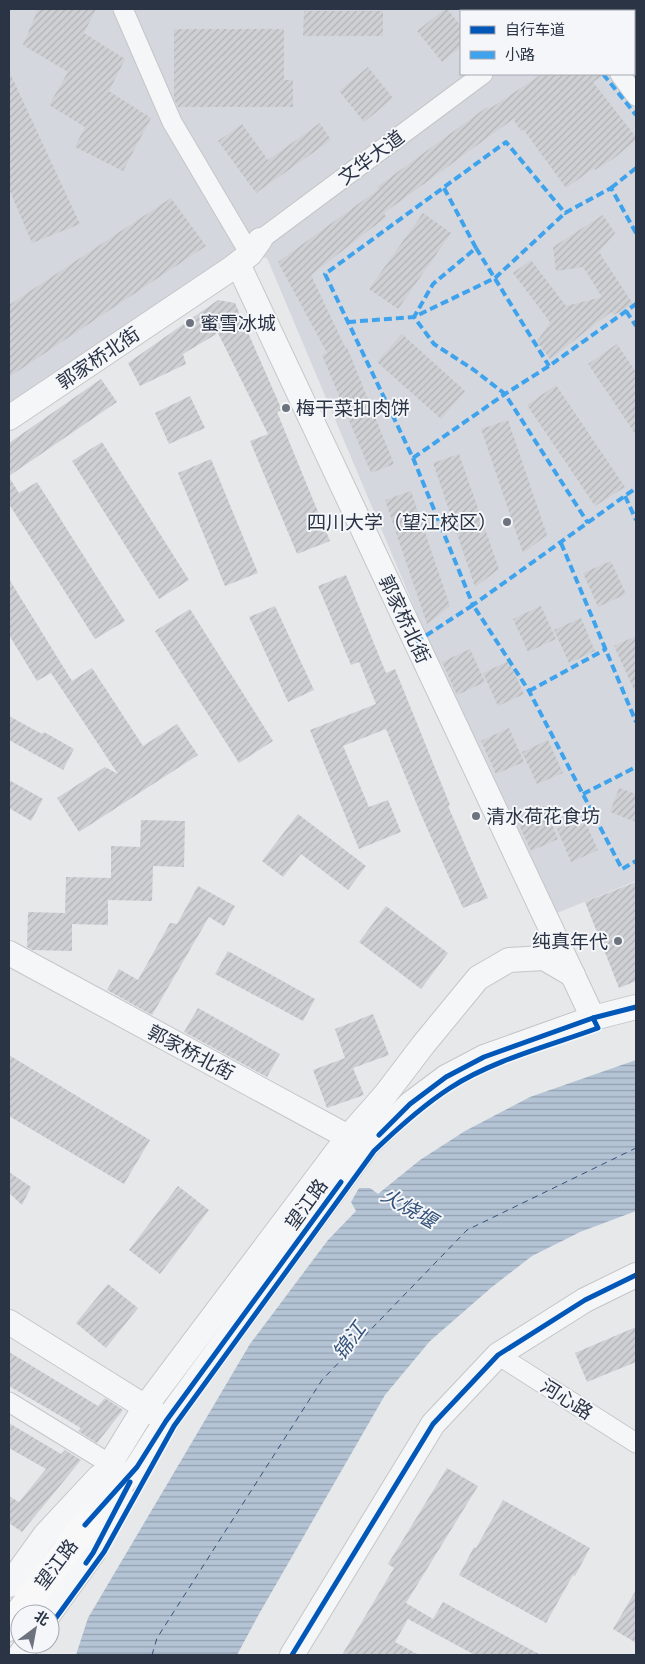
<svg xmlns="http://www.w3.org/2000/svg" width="645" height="1664" font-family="Cabin,'Noto Sans SC',sans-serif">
	<defs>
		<pattern id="water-rules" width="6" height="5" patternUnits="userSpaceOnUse" patternTransform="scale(1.25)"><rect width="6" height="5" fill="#b4c4d5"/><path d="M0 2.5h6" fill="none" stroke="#93a0af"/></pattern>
		<pattern id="building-hatch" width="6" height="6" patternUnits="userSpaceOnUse" patternTransform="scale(1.25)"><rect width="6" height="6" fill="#ced0d3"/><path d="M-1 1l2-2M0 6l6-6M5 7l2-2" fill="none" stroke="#b1b3b6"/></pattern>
	</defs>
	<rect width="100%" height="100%" fill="#e6e8ea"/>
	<path fill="#d4d7dd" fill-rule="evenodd" d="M9,9H636V881L552,915L426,635L267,258L250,254L9,410ZM461,11H634V74H461Z"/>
	<polygon fill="url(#water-rules)" points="636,1060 636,1211 580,1232 532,1256 492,1287 430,1341 385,1395 259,1614 237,1655 76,1655 88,1618 250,1344 328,1240 356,1211 351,1202 359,1188 370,1188 378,1194 420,1160 465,1131 530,1097"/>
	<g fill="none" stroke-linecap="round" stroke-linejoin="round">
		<polyline stroke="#34527a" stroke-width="1" stroke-dasharray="6 5" stroke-linecap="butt" points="152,1655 157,1638 322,1380 467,1230 636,1148"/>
	</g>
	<g fill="url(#building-hatch)">
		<polygon points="38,9 96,9 84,33 125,59 109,91 151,118 123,171 75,147 85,127 49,105 68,72 23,45"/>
		<polygon points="445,9 447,9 461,26 461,47 442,62 417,31"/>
		<polygon points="304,11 383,11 383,36 303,36"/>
		<polygon points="174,29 284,29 284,80 293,80 293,107 178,107 174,99"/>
		<polygon points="368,67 393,98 364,122 339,91"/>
		<polygon points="9,71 80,224 32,243 9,189"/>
		<polygon points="542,74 606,74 593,82 636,137 636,140 613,159 595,170 594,168 566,188 523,129 521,131 513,119 384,213 386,217 311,275 345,347 347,347 394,464 371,473 322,355 327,353 278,262 379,189 377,187 487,107 489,109"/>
		<polygon points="320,123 331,140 256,193 218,141 242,124 268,160"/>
		<polygon points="171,198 206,246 9,377 9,305"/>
		<polygon points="423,213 451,233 398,309 369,289"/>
		<polygon points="603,215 615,233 599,252 633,304 614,315 611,312 550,359 537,342 550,322 513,273 531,260 566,306 602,297 583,267 556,271 553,247"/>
		<polygon points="218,300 235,303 282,410 277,412 330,541 297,554 250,441 268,434 218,333 183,354 186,364 140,386 128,363"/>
		<polygon points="402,334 465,391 441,419 377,362"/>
		<polygon points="617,344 636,372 636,435 588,364"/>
		<polygon points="101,379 117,402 9,476 9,443"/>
		<polygon points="556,385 625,487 595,506 527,405"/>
		<polygon points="190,396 205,428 169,444 155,413"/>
		<polygon points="508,420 547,535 523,553 481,429"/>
		<polygon points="102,442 189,580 159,599 72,461"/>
		<polygon points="459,454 499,569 475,587 433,463"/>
		<polygon points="211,459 258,573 225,586 178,473"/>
		<polygon points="9,477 19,493 37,482 125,621 95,639 9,504"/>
		<polygon points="411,491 450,606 427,624 385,500"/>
		<polygon points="611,561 626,594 598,607 583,573"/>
		<polygon points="346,575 386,673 395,669 450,805 448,806 488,898 463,908 422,817 386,729 343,746 369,807 388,800 401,832 359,849 310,730 376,704 359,662 351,665 318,586"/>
		<polygon points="9,579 72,681 92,668 143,746 177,724 198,755 79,832 57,798 105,767 118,774 51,673 37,681 9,635"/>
		<polygon points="275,606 314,690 288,702 249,617"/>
		<polygon points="541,606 556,639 528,652 513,619"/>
		<polygon points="190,609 273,741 239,763 155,631"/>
		<polygon points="581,618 595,651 569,663 554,630"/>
		<polygon points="636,636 636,694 614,646"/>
		<polygon points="470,649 485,682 457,695 442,662"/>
		<polygon points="509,661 524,694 498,706 483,673"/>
		<polygon points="9,716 42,734 44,732 74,749 63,770 9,740"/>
		<polygon points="509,728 524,762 496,774 481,741"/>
		<polygon points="548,740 563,773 537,784 522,752"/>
		<polygon points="9,780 43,799 31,821 9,808"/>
		<polygon points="619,788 636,794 636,822 610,812"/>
		<polygon points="544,806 558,839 531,851 516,818"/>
		<polygon points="298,814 366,866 348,890 301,854 283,877 262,861"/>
		<polygon points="583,817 598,850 571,862 557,829"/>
		<polygon points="141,820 185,821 184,867 153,866 152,901 108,900 108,925 72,924 72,951 32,950 27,947 28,912 65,913 66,877 111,878 111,846 140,847"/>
		<polygon points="636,882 636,981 619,988 585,902"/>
		<polygon points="198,886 235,906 224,926 209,917 152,1015 107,990 119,969 138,980 170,923 177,924"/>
		<polygon points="386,906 448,953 421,989 359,942"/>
		<polygon points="228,951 315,999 303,1021 215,974"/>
		<polygon points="198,1008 280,1054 267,1077 184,1032"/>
		<polygon points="373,1014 389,1055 353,1068 364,1095 327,1108 313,1070 345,1058 335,1029"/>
		<polygon points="9,1055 150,1140 124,1184 9,1116"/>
		<polygon points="9,1172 31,1187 22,1205 9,1193"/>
		<polygon points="178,1186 209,1210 160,1274 129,1250"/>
		<polygon points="108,1284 138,1308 106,1348 76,1323"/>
		<polygon points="636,1327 636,1362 587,1382 575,1353"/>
		<polygon points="9,1352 98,1406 105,1398 123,1410 97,1443 78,1431 81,1428 9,1386"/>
		<polygon points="9,1423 61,1454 65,1450 81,1460 22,1532 9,1523 9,1496 19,1502 46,1469 9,1448"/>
		<polygon points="447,1468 478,1486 406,1603 433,1619 443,1602 541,1655 475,1655 408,1619 395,1642 419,1655 342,1655 394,1568 388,1564"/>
		<polygon points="503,1500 590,1548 575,1576 573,1575 546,1623 459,1575 474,1547 476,1548"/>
		<polygon points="636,1590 636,1643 613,1629"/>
	</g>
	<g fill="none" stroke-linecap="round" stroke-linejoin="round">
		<defs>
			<g id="minor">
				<polyline points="123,9 172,122 250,254"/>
				<polyline points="568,11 571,9"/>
				<polyline points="620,74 636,96"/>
				<polyline points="260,240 483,74"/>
				<polyline points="498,1355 636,1443"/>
				<polyline points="9,1402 110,1464"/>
			</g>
			<g id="tertiary">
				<polyline points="238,264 593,1018"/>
				<polyline points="9,418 232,268 250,254 260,240"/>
				<polyline points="9,953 361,1144"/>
				<polyline points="9,1322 158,1415"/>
				<polyline points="91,1509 110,1464 145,1407 348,1137 385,1095 423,1045 478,978 509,960 544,958 573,975"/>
				<polyline points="85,1525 137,1467 166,1421 367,1146 410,1104 446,1077 484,1057 593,1018 636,1007"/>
				<polyline points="9,1585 45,1535 99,1477"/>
				<polyline points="49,1614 93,1553 122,1497"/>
				<polyline points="20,1655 28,1644"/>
				<polyline points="292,1655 433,1424 498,1355 585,1300 636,1275"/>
			</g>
			<polyline id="secondary" points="9,1627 85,1525"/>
		</defs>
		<use href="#minor" stroke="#c4c6c8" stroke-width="21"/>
		<use href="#tertiary" stroke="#c4c6c8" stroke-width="26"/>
		<use href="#secondary" stroke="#c4c6c8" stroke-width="30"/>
		<use href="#minor" stroke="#f5f6f7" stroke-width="19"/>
		<use href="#tertiary" stroke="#f5f6f7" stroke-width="24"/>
		<use href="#secondary" stroke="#f8f8f8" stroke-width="28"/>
		<g stroke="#3ea3ec" stroke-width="4" stroke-dasharray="8 4" stroke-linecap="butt">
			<polyline points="603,74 636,115"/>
			<polyline points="444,188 476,248 433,284 414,317 434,344 474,370 505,394 588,523"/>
			<polyline points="611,188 636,168"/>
			<polyline points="636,233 611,188 565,213 506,142 325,274 413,458 473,605 636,488"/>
			<polyline points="476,248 549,366"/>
			<polyline points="626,311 636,326"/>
			<polyline points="348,322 414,317 495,278 565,213"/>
			<polyline points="413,458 505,394 549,366 636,304"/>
			<polyline points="625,496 636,520"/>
			<polyline points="561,543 636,722"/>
			<polyline points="416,642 473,605 529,691 622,869 636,861"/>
			<polyline points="529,691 606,649"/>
			<polyline points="583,794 636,767"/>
		</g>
		<defs>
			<g id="cycleway">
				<polyline points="379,1135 410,1104 446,1077 484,1057 593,1018 636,1007"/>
				<polyline points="85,1525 137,1467 166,1421 341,1182"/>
				<polyline points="86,1563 93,1553 130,1482"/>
				<path d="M50,1626L104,1552L174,1426L374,1151C398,1128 422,1106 450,1088C493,1060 549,1046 598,1028L593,1018"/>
				<polyline points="292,1655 433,1424 498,1355 585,1300 636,1275"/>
			</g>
		</defs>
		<use href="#cycleway" stroke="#f4f6f9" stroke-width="8"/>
		<use href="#cycleway" stroke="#0057b8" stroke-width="5"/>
	</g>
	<g fill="#6c737f" stroke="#f4f6f9" stroke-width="2">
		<circle cx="190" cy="323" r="5"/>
		<circle cx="286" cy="408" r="5"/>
		<circle cx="507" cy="522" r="5"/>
		<circle cx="476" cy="816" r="5"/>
		<circle cx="618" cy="941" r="5"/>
	</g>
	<g text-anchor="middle" stroke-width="4" stroke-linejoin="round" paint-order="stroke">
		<g font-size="19" fill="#2b3445" stroke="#f4f6f9">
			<text transform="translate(371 157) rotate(-37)" y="7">文华大道</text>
			<text transform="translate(98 358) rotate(-34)" y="7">郭家桥北街</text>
			<text transform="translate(405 619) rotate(65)" y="7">郭家桥北街</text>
			<text transform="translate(191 1052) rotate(28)" y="7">郭家桥北街</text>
			<text transform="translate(306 1204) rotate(-54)" y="7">望江路</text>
			<text transform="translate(567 1399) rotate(32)" y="7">河心路</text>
			<text transform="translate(56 1564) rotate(-53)" y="7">望江路</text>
		</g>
		<g font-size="19" fill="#2b3445" stroke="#f4f6f9" text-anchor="start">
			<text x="200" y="330">蜜雪冰城</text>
			<text x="296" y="415">梅干菜扣肉饼</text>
			<text x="497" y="529" text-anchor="end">四川大学（望江校区）</text>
			<text x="486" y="823">清水荷花食坊</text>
			<text x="608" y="948" text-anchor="end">纯真年代</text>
		</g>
		<g font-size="20" font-style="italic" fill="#34527a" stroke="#f4f6f9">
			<text transform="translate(409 1208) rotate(30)" y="7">火烧堰</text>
			<text transform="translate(349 1341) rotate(-54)" y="7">锦江</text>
		</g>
	</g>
	<rect width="645" height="1664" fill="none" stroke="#2b3445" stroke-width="20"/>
	<rect x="460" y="10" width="175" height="65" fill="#f4f6f9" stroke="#a4a8b1"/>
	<rect x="470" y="26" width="25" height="8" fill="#0057b8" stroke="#a4a8b1"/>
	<text x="505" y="35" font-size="15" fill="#2b3445">自行车道</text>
	<rect x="470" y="51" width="25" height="8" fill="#3ea3ec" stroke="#a4a8b1"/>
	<text x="505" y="60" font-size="15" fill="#2b3445">小路</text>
	<g transform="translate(35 1629) rotate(32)"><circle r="24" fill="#f4f6f9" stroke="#a4a8b1"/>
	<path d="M0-4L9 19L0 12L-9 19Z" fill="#6c737f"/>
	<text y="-8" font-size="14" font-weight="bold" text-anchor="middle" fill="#2b3445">北</text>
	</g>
</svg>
